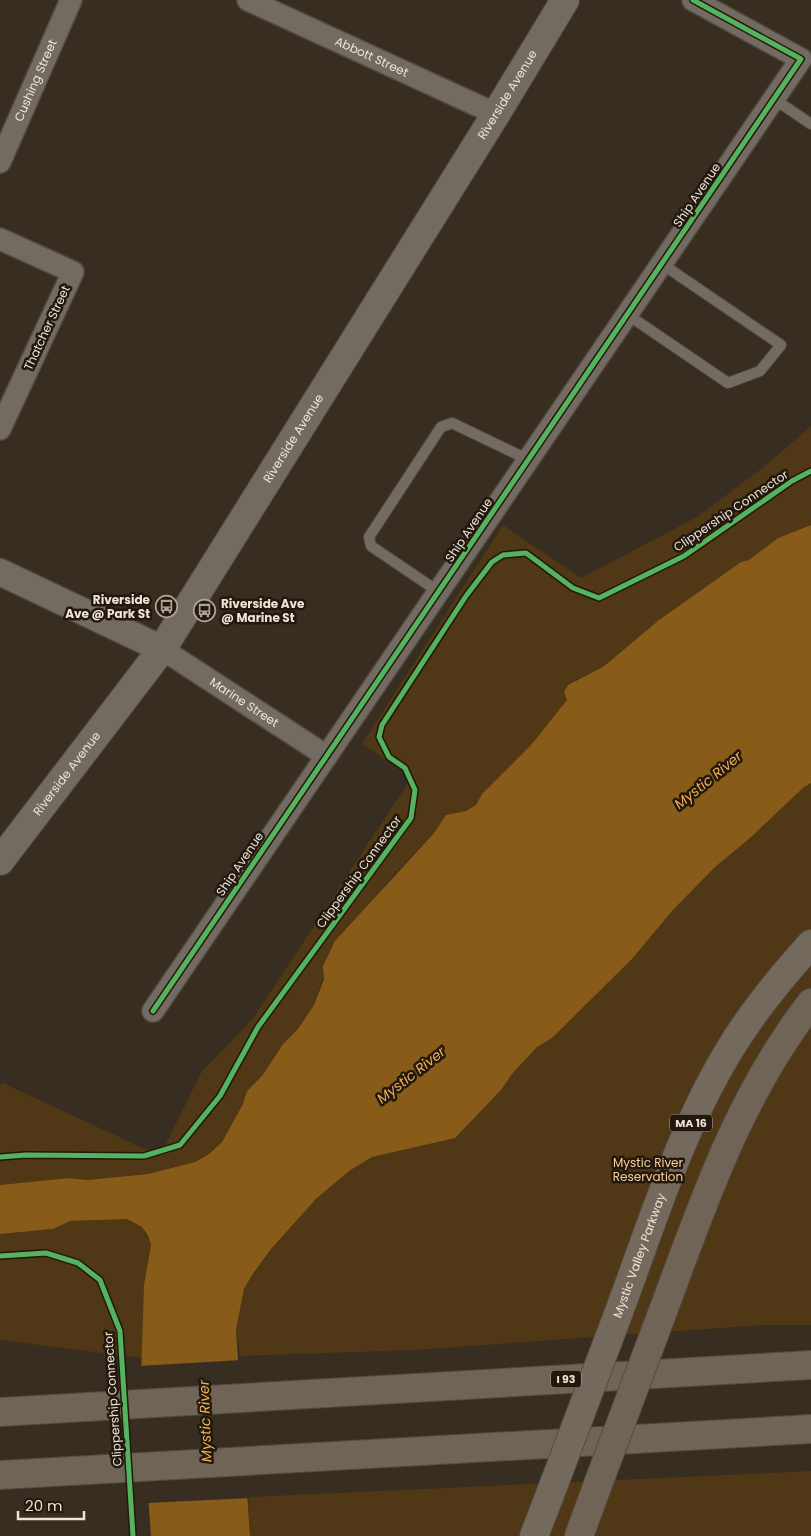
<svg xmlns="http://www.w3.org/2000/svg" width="811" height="1536" font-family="Poppins,sans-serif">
	<rect width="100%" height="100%" fill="#372d21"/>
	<g fill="#503715">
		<polygon points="811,426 811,525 778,538 749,560 741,562 659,620 603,667 589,676 577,679 564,692 567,700 531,745 482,794 476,805 466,811 446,815 434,833 390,879 359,917 325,973 314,1005 298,1029 283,1044 262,1076 247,1091 243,1104 222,1142 209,1154 195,1162 148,1174 87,1180 69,1178 0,1185 0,1085 3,1083 160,1156 202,1071 252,1020 412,777 362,744 503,525 581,578 697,517 765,466"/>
		<polygon points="811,783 811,1325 762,1325 415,1350 240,1356 236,1330 244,1289 271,1249 316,1199 349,1171 372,1157 455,1137 501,1090 512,1074 537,1047 552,1038 632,959 672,911 715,867 749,839 804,787"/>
		<polygon points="127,1219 142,1227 151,1245 144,1285 142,1358 0,1340 0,1234 53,1229 70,1221"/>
		<polygon points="811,1471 811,1536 250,1536 248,1497"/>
	</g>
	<polygon fill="#885b19" points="811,525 811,783 804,787 749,839 715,867 672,911 632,959 552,1038 537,1047 512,1074 501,1090 455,1138 372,1157 349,1171 316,1199 271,1249 253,1274 244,1289 236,1330 250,1536 151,1536 145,1454 147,1435 141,1377 144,1285 151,1245 148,1236 142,1227 127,1219 70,1221 53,1229 0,1234 0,1185 69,1178 87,1180 148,1174 195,1162 209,1154 222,1142 243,1104 247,1091 262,1076 283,1044 298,1029 314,1005 324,979 323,966 335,941 434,833 446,815 466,811 476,805 482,794 531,745 567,700 564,692 568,685 603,667 659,620 741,562 749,560 778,538"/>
	<polygon fill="#372d21" points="242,1360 241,1408 250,1498 147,1503 143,1454 145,1435 138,1400 139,1366"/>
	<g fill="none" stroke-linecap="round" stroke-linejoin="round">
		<defs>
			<g id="service">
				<polyline points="774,99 811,124"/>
				<polyline points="628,315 728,383 760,371 781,345 662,264"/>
				<polyline points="439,592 371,546 369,537 441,427 452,423 529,460"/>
			</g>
			<g id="minor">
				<path id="s1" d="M248,0L496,114"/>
				<path id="s2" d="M0,162L71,0"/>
				<polyline points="0,239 73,272 0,429"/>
				<path id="s3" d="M162,649L325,755"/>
				<polyline points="153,1011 801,59 693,0"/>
			</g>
			<polyline id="tertiary" points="0,572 162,649"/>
			<g id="secondary">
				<path id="s4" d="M0,861L162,649L496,114L565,0"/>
			</g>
			<g id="primary">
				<path id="s5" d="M614,1325C649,1233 678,1134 730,1049C753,1011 781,977 811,944"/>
				<polyline points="534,1536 554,1484"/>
			</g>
			<g id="motorway">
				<path d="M657,1327C700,1213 735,1101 811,1003"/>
				<polyline points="0,1412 811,1365"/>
				<polyline points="0,1475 811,1429"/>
				<polyline points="579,1536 598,1484"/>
			</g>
		</defs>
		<use href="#service" stroke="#544b40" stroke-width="12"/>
		<use href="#minor" stroke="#544b40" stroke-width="24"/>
		<use href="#tertiary" stroke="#544b40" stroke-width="29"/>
		<use href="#secondary" stroke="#544b40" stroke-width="30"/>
		<use href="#primary" stroke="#544b40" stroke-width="30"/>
		<use href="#motorway" stroke="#544b40" stroke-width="30"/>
		<use href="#service" stroke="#736b62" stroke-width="10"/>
		<use href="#minor" stroke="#736b62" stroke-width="21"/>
		<use href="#tertiary" stroke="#736b62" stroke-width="26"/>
		<use href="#secondary" stroke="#736b62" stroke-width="28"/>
		<use href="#primary" stroke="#73695d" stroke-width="28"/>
		<use href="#motorway" stroke="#706457" stroke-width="28"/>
		<defs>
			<polyline id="primary-bridge" points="554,1484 614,1325"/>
			<polyline id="motorway-bridge" points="598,1484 657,1327"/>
		</defs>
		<use href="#primary-bridge" stroke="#544b40" stroke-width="30" stroke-linecap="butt"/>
		<use href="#motorway-bridge" stroke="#544b40" stroke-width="30" stroke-linecap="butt"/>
		<use href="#primary-bridge" stroke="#73695d" stroke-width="28"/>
		<use href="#motorway-bridge" stroke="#706457" stroke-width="28"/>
		<defs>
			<g id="cycleway">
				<polyline points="153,1011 801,59 693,0"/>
				<polyline points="0,1157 26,1155 144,1156 180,1145 220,1096 258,1027 411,818 415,790 405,768 389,757 379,737 382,725 466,596 492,562 503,555 526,553 573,588 599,598 684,556 792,481 811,471"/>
				<polyline points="0,1256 46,1253 78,1263 100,1280 120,1331 133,1536"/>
			</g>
		</defs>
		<use href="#cycleway" stroke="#21180e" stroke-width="8"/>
		<use href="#cycleway" stroke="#56b35d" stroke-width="5"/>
	</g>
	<defs>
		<symbol id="bus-ring" viewBox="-11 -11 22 22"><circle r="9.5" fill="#21180e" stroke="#afa396" stroke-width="1.5"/><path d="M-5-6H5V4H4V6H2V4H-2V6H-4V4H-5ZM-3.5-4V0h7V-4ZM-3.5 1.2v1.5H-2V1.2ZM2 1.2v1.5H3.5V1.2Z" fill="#afa396"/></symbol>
	</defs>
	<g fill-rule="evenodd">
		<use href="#bus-ring" x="154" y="594" width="25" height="25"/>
		<use href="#bus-ring" x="192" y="598" width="25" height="25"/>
	</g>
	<g text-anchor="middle" stroke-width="5" stroke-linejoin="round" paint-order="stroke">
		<g fill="#21180e" stroke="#b1a699" stroke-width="1">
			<rect x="670" y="1114.5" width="42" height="17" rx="4"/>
			<rect x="551" y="1370.5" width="30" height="17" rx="4"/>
		</g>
		<g font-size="11" font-weight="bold" fill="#efe3d5">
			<text x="691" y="1127">MA 16</text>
			<text x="566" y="1383">I 93</text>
		</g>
		<g font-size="12" fill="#efe3d5" stroke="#21180e">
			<text dy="4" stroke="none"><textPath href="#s1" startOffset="136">Abbott Street</textPath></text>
			<text dy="4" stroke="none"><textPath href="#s2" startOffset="89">Cushing Street</textPath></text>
			<text dy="4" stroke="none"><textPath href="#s4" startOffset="920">Riverside Avenue</textPath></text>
			<text transform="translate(697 195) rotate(-56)" y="4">Ship Avenue</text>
			<text transform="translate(47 328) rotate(-65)" y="4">Thatcher Street</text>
			<text dy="4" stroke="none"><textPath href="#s4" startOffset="515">Riverside Avenue</textPath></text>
			<text transform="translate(731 511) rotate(-34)" y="4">Clippership Connector</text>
			<text transform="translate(469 530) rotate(-56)" y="4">Ship Avenue</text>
			<text dy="4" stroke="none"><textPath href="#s3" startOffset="98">Marine Street</textPath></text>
			<text dy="4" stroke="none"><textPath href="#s4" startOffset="110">Riverside Avenue</textPath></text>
			<text transform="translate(240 864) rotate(-56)" y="4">Ship Avenue</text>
			<text transform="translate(359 872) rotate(-54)" y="4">Clippership Connector</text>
			<text dy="4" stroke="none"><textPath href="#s5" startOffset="74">Mystic Valley Parkway</textPath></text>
			<text transform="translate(113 1399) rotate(-94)" y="4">Clippership Connector</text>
		</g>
		<g font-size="12" font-weight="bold" fill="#efe3d5" stroke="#21180e" text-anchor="end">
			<text x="150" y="604">Riverside<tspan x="150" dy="14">Ave @ Park St</tspan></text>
			<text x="221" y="608" text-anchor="start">Riverside Ave<tspan x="221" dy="14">@ Marine St</tspan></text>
		</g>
		<g font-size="12" fill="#f7ce9b" stroke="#21180e">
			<text x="648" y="1167">Mystic River<tspan x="648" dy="14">Reservation</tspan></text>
		</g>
		<g font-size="14" font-style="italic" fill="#f4b053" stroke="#21180e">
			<text transform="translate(708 780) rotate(-39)" y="5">Mystic River</text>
			<text transform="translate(411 1075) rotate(-38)" y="5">Mystic River</text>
			<text transform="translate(205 1421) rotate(-92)" y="5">Mystic River</text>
		</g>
	</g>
	<path d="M18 1511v8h66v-8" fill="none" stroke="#efe3d5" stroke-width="2.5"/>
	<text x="25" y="1511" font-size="15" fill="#efe3d5" stroke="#21180e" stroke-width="4" paint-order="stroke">20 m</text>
</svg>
